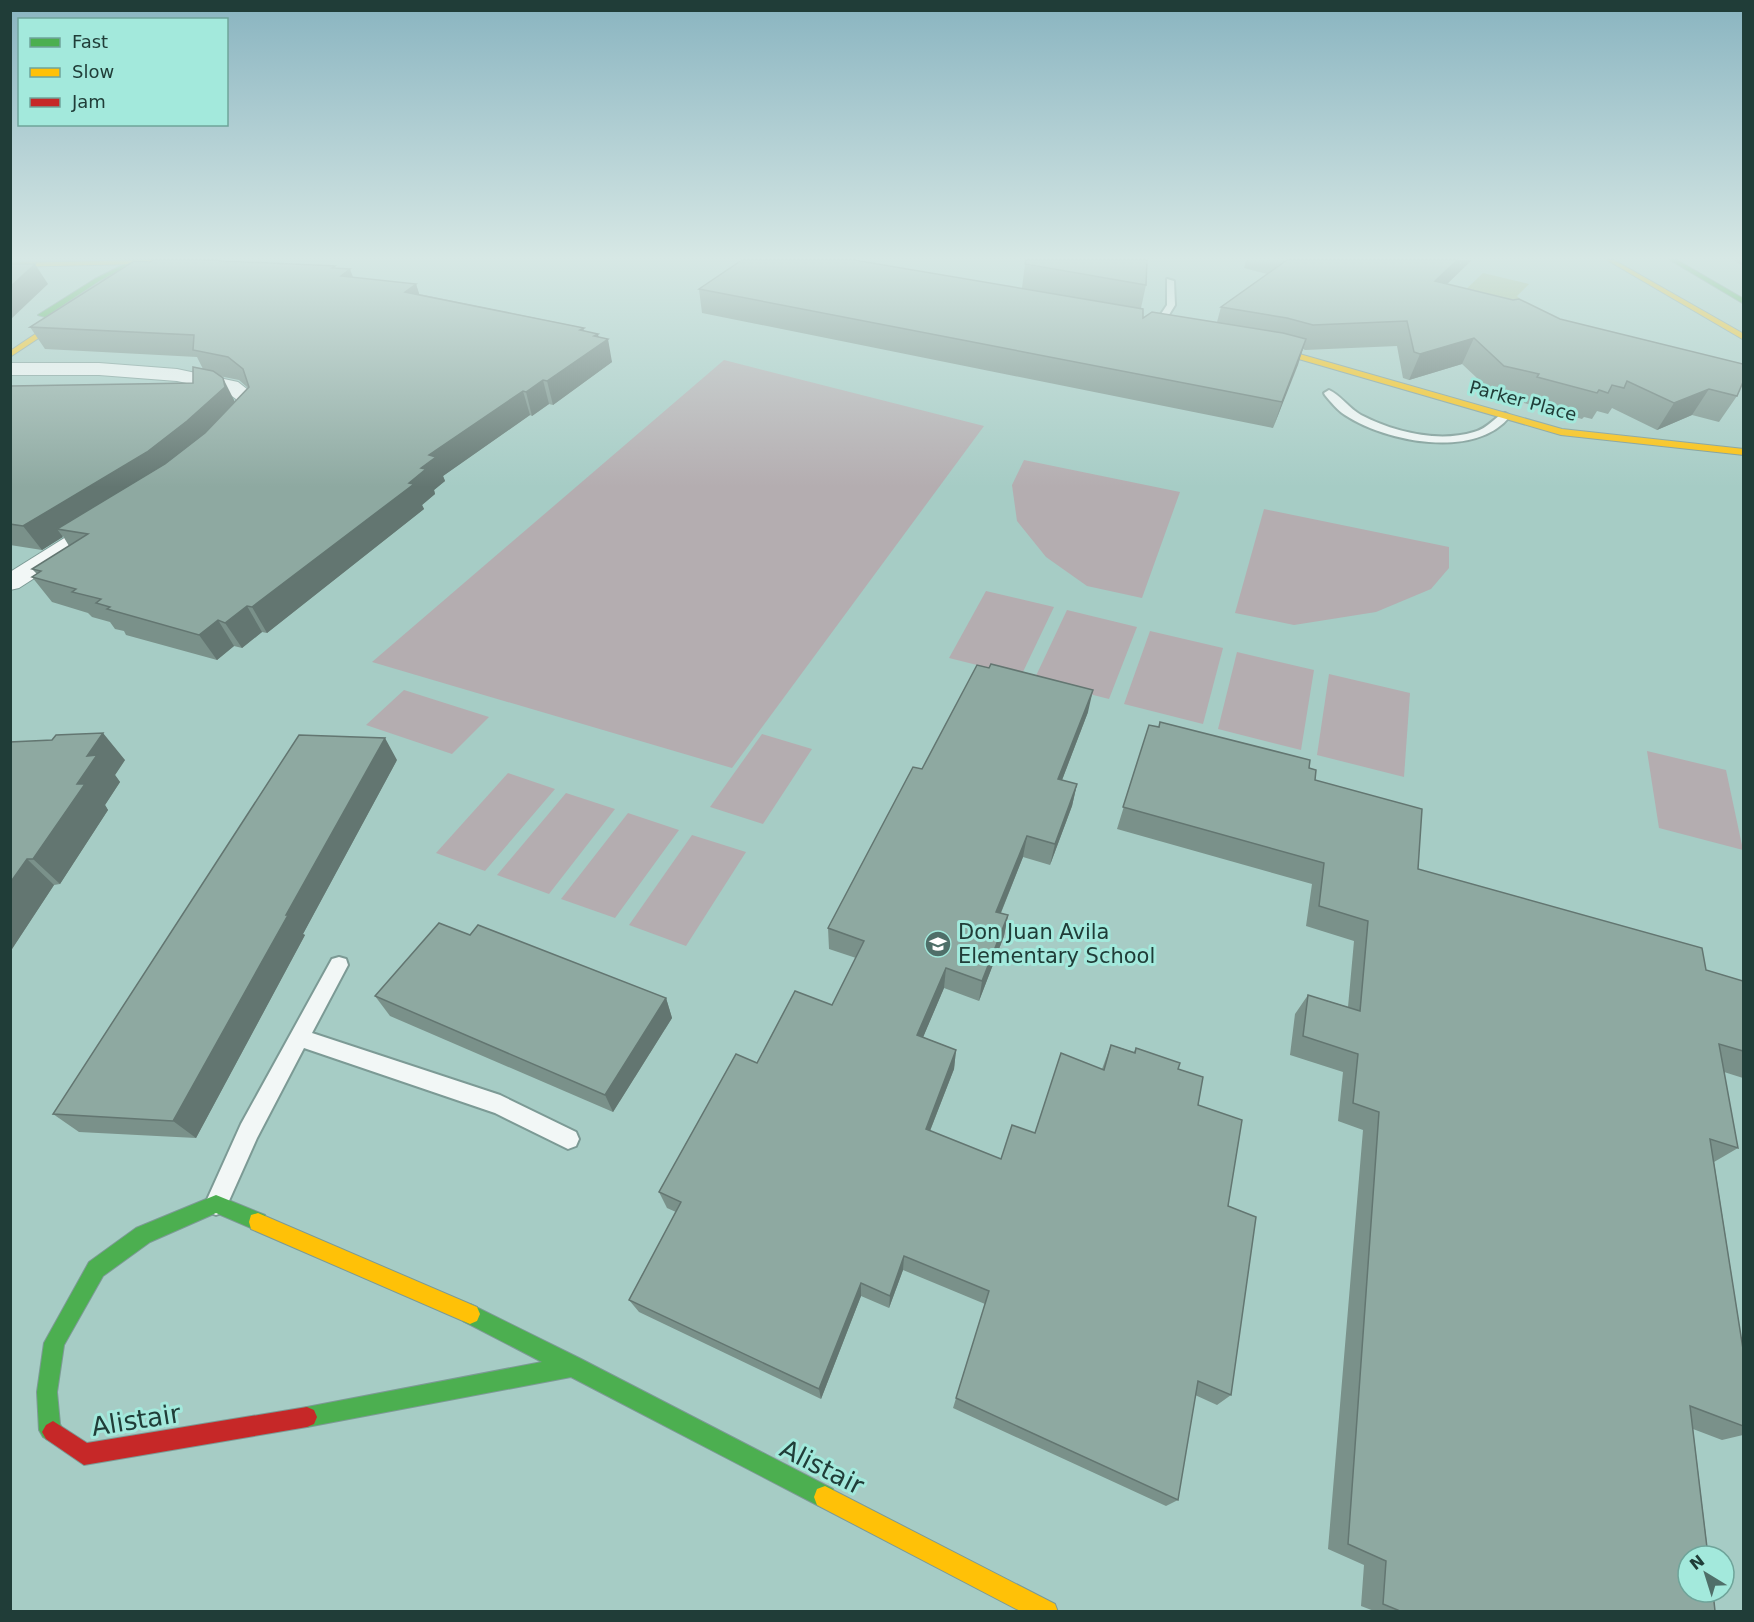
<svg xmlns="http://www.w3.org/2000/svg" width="1754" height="1622" font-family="'DejaVu Sans',sans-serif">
	<rect width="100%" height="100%" fill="#a6ccc5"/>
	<g fill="#b4adb0">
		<polygon points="724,360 984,426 732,768 372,662"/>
		<polygon points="1024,460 1180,492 1142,598 1087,586 1046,557 1017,521 1012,485"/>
		<polygon points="1264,509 1449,547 1449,568 1431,589 1376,612 1294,625 1235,613"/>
		<polygon points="986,591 1054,607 1021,676 949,658"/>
		<polygon points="1067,610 1137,627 1109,699 1034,680"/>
		<polygon points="1150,631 1223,648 1203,724 1124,704"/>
		<polygon points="1237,652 1314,670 1301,750 1218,729"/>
		<polygon points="1329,674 1410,693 1404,777 1317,755"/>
		<polygon points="404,690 489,717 452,754 366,725"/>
		<polygon points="762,734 812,749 763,824 710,807"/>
		<polygon points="1647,751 1726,770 1743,850 1659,828"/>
		<polygon points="508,773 555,789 485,871 436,853"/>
		<polygon points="566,793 615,809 549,894 497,875"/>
		<polygon points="628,813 679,830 615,918 561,899"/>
		<polygon points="692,835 746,852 686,946 629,925"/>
	</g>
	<polygon fill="#9cb485" points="1483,273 1529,284 1517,296 1521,300 1519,302 1459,296"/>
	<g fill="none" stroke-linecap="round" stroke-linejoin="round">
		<defs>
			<g id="lane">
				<polygon points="1167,279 1174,281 1175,305 1159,331 1156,332 1151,329 1167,305"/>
				<path d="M1329,390C1339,394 1350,409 1361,415C1394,432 1438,443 1474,432C1489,428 1494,417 1505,413L1510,416C1476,460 1386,442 1345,415C1337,410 1331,402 1325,395L1324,393Z"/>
				<polygon points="339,957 346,959 348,965 312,1033 500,1095 576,1132 579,1139 576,1146 568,1149 495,1113 304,1048 257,1138 224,1212 216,1215 208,1212 205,1204 241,1124 332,959"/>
			</g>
			<g id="street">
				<path d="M10,363H99L177,369L238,382L252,393L259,411C251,423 240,436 225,432L222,428L239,410L236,399L225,391L177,381L99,375H10Z"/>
				<polygon points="106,515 114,517 118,522 114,527 19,588 10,590 10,572 98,517"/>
			</g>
			<g id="fast">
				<polygon points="1670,260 1677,260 1744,299 1744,304"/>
				<polygon points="125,264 130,265 99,281 45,317 38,315 95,279"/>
				<polygon points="216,1195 265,1215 267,1222 265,1229 258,1231 216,1213 150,1242 103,1276 64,1345 57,1392 60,1424 64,1432 60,1439 53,1443 43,1437 39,1430 37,1392 44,1343 89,1262 136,1228"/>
				<polygon points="470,1304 581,1359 833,1489 836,1497 833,1505 825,1508 817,1505 571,1377 307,1427 300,1424 297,1417 300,1410 307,1407 542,1362 463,1321 460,1314 463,1307"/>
			</g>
			<g id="slow">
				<polygon points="152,260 220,260 217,262 10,267 10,263"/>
				<polygon points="1607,260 1614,260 1744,334 1744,340"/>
				<polygon points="71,310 78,312 10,357 10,351"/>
				<polygon points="1254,345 1282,349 1562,429 1744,449 1744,455 1561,435 1278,353 1254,349"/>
				<polygon points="258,1213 477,1307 480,1314 477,1321 470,1324 251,1229 249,1222 251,1215"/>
				<polygon points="825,1486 1055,1604 1058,1612 1022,1612 817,1505 814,1497 817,1489"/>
			</g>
			<polygon id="jam" points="307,1407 314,1410 317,1417 314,1424 307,1427 84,1465 46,1439 42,1432 46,1425 53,1421 87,1443"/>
		</defs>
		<use href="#lane" stroke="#7c9a95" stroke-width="4"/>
		<use href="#street" stroke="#7c9a95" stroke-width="2"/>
		<use href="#fast" stroke="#7c9a95" stroke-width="2"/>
		<use href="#slow" stroke="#7c9a95" stroke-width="2"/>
		<use href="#jam" stroke="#7c9a95" stroke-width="2"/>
		<use href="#lane" fill="#f2f7f6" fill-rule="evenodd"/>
		<use href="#street" fill="#f2f7f6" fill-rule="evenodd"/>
		<use href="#fast" fill="#4caf50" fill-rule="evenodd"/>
		<use href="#slow" fill="#ffc107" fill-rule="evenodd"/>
		<use href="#jam" fill="#c62828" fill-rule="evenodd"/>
	</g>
	<g fill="#7a918a" fill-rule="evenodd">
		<polygon points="1246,260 1472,260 1447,284 1560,319 1737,396 1719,422 1692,415 1657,430 1612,408 1608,414 1597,411 1592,419 1584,417 1582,419 1524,403 1525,400 1492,392 1462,364 1409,380 1403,378 1397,346 1305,350 1303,349 1273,428 702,313 699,289 1022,288 1025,264 1146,285 1141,308 1143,318 1217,322 1221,307 1267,274 1244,268"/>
		<polygon points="1733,260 1743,260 1743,266"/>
		<path d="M335,266L336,268L354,278L416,284L419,294L584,328V331L599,337L612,362L553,405L549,404L532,416L530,415L443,476L445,481L434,490L435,494L422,505L424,509L267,633L262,632L242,648L234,646L217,660L126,635L124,631L115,629L110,622L92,617L88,613L52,602L32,577L37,574L32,569L69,546L63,536L42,550L10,545V386L193,383L203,369L197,357L45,349L30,327ZM219,376L239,380L248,388L235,402Z"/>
		<polygon points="1088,712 1062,780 1077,784 1072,806 1050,865 1023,857 1001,913 1008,915 1004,936 979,1001 944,988 923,1037 956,1050 954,1069 930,1131 1001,1159 1035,1133 1102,1069 1111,1045 1134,1052 1136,1048 1178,1069 1198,1105 1228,1206 1231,1395 1217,1405 1195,1395 1178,1500 1166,1506 953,1408 985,1304 903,1270 889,1308 861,1296 821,1399 639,1312 629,1300 676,1212 667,1208 659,1192 757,1063 832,1005 856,958 829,949 828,928 922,769"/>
		<polygon points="1149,725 1309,768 1315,780 1418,869 1706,970 1743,981 1743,1078 1724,1072 1738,1148 1714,1162 1743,1349 1743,1435 1722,1440 1693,1429 1715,1611 1374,1611 1361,1606 1364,1565 1328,1549 1363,1130 1338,1121 1343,1072 1290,1055 1295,1014 1308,995 1348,1007 1354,941 1306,926 1312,884 1117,829"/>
		<polygon points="10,742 125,760 115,775 120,782 105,805 108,810 60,884 54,885 10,952"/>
		<polygon points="397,760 303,934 305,935 196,1138 79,1132 53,1114"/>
		<polygon points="470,935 666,998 672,1018 613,1112 390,1016 375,996"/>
	</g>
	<g fill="#637671">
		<polygon points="1457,260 1472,260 1425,305 1435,281"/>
		<polygon points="35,264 48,284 10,320 10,287"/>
		<polygon points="350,269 358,290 341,276"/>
		<polygon points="416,284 423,306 405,292"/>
		<polygon points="598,334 600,344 608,339 612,362 553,405 547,381"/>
		<polygon points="1474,338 1462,364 1409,380 1420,354"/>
		<polygon points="1306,339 1298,365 1273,428 1282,402"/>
		<polygon points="223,378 234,400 236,409 200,444 57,529 63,537 42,550 23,526"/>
		<polygon points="543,380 549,404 532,416 526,392"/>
		<polygon points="1709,389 1692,415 1657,430 1674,403"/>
		<polygon points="523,391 530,415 443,476 445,481 434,490 435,494 422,505 424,509 267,633 252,607 409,483 421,468 429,455"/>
		<polygon points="247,606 262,632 242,648 225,623"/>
		<polygon points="218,620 234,646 217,660 199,635"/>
		<polygon points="1093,690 1088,712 1054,801 1058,779"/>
		<polygon points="103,733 125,760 115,775 120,782 105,805 108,810 60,884 33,859 77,784 87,756"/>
		<polygon points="385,738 397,760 303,934 305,935 196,1138 173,1121 286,915"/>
		<polygon points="1077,784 1072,806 1050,865 1055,844"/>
		<polygon points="1027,836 1023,857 993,932 996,912"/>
		<polygon points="27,859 54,885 10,952 10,883"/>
		<polygon points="1008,915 1004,936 979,1001 982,981"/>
		<polygon points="946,968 944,988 916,1054 917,1035"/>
		<polygon points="666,998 672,1018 613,1112 605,1095"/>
		<polygon points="956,1050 954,1069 924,1146 926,1129"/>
		<polygon points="904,1256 903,1270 889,1308 890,1296"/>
		<polygon points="861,1283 861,1296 821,1399 819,1389"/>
	</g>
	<g fill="#8ea9a1" stroke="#637671" stroke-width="1.5">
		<polygon points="154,260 201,260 335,266 332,268 350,269 341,276 416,284 405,292 584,328 580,330 598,334 594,336 608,339 547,381 543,380 526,392 523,391 429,455 436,457 421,468 426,469 409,483 414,484 252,607 247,606 225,623 218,620 199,635 107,609 110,607 96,603 101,599 72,592 76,589 32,577 41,571 32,569 88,534 57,529 165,464 205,433 249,387 243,369 228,357 193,350 194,335 30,327 134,261 150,262"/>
		<polygon points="742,260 854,260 1143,309 1143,318 1152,312 1283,333 1306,339 1282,402 699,289"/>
		<polygon points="1026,260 1147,260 1146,285 1025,264"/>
		<polygon points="1287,260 1457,260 1435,281 1513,300 1519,299 1560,319 1743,364 1743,382 1737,396 1709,389 1674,403 1627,381 1624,388 1612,385 1608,393 1599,390 1597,393 1537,377 1539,374 1504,366 1474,338 1420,354 1414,352 1407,321 1313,325 1287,318 1221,307"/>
		<polygon points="10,264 35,264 10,287"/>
		<polygon points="193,367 213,371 223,378 225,387 187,421 147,452 23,526 10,524 10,386 193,383"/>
		<polygon points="991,664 1093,690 1058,779 1077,784 1055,844 1027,836 996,912 1008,915 982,981 946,968 917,1035 956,1050 926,1129 1001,1159 1012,1125 1035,1133 1061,1053 1104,1070 1111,1045 1135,1053 1136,1048 1180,1063 1178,1069 1203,1077 1198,1105 1242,1120 1228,1206 1256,1217 1231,1395 1198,1381 1178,1500 956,1398 989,1291 904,1256 890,1296 861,1283 819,1389 629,1300 681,1202 659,1192 736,1054 757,1063 795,991 832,1005 864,941 828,928 913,767 922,769 977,665 989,668"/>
		<polygon points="1160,722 1310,760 1309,768 1316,770 1315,780 1422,809 1418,869 1702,948 1706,970 1743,981 1743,1051 1719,1044 1738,1148 1710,1139 1743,1349 1743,1426 1690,1406 1708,1556 1688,1556 1688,1592 1713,1592 1715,1611 1400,1611 1383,1604 1386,1561 1348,1544 1379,1112 1353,1103 1358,1054 1303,1036 1308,995 1360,1011 1368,921 1319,906 1324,863 1123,807 1149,725 1159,727"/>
		<polygon points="103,733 87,756 97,755 77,784 85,784 33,859 27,859 10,883 10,742 52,740 56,735"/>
		<polygon points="299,735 385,738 286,915 288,915 173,1121 53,1114"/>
		<polygon points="439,923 470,935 478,925 666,998 605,1095 375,996"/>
	</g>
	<linearGradient id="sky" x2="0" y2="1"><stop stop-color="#89b4c0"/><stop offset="0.53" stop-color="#d7e8e5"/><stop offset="1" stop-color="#d7e8e5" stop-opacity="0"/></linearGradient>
	<rect width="1754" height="487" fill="url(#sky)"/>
	<defs>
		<symbol id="school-disc" viewBox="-11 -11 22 22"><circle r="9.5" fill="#4f6f69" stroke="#a3e9dc"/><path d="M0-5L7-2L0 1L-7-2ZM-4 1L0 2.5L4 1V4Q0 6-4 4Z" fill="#fff"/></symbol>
	</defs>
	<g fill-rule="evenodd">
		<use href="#school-disc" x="923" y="929" width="30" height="30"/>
	</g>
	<g text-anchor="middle" stroke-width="6" stroke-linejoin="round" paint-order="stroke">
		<g font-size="18" fill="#203d38" stroke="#a3e9dc">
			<text transform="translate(1523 401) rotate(15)" y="6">Parker Place</text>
		</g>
		<g font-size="21" fill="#203d38" stroke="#a3e9dc" text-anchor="start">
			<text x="958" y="939">Don Juan Avila<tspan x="958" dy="24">Elementary School</tspan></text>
		</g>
		<g font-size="26" fill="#203d38" stroke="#a3e9dc">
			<text transform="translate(136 1420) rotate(-9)" y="9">Alistair</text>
			<text transform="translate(822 1467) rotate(27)" y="9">Alistair</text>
		</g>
	</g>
	<rect width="1754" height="1622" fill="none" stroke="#203d38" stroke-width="24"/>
	<rect x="18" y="18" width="210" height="108" fill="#a3e9dc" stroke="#6fa49a" stroke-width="1.5"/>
	<rect x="30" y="38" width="30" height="9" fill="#4caf50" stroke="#6fa49a" stroke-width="1.5"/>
	<text x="72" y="48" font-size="18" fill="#203d38">Fast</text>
	<rect x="30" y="68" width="30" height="9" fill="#ffc107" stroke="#6fa49a" stroke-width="1.5"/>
	<text x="72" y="78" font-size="18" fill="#203d38">Slow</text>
	<rect x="30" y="98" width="30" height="9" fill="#c62828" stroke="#6fa49a" stroke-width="1.5"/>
	<text x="72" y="108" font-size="18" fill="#203d38">Jam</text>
	<g transform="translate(1706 1574) rotate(322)"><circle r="28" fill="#a3e9dc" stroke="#6fa49a" stroke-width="1.5"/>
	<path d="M0-4.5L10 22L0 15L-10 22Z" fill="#4f6f69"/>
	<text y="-9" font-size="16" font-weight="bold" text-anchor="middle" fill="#203d38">N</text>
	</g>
</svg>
